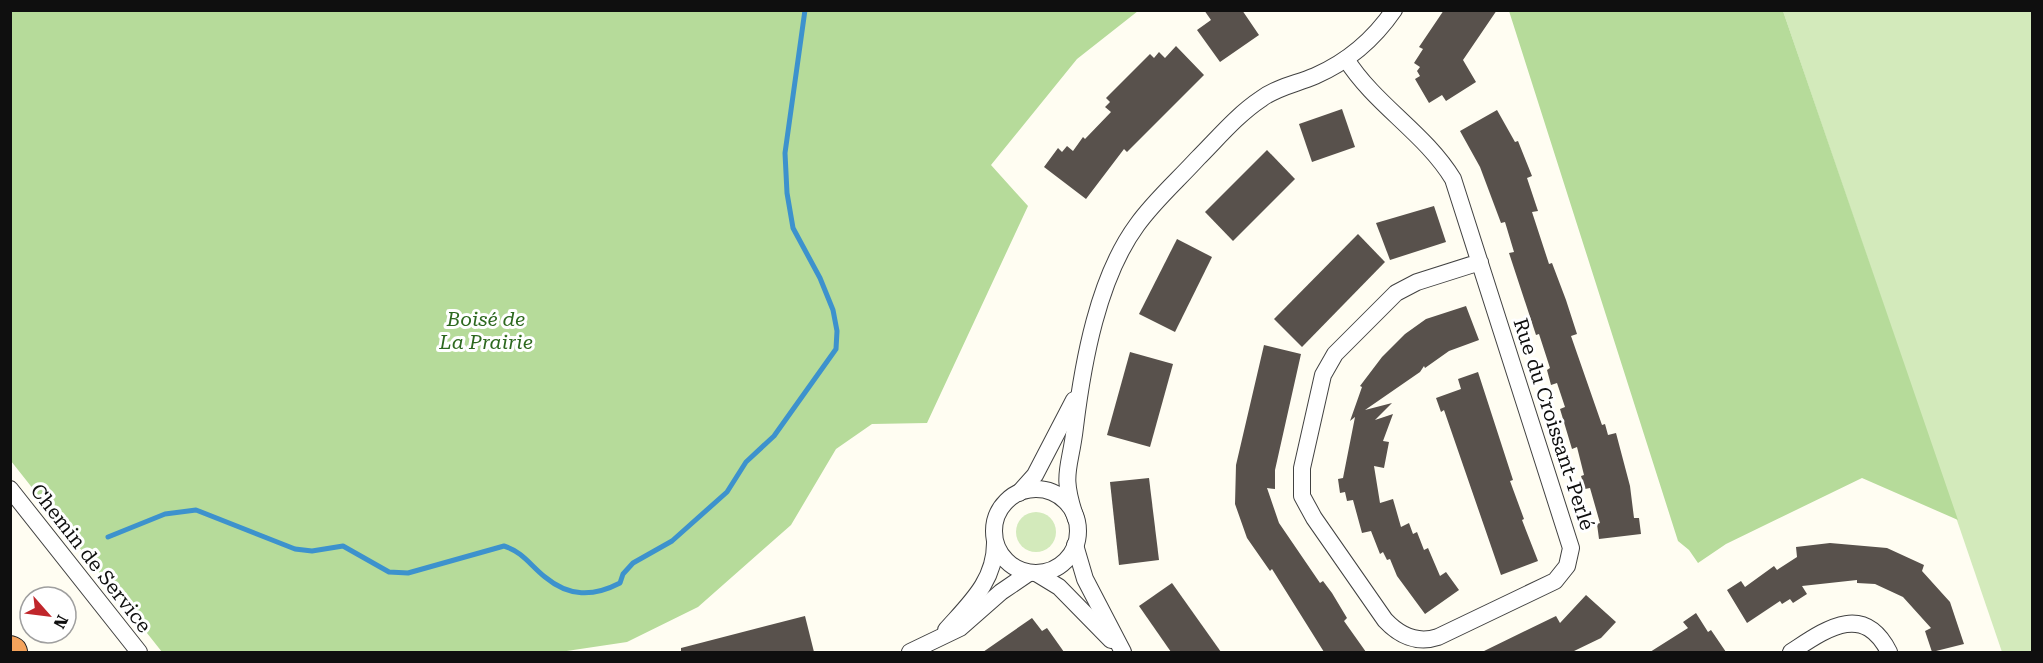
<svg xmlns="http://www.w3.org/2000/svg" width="2043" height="663" font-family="'Roboto Serif',serif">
	<rect width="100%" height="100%" fill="#fffdf2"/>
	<g fill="#d3eabb">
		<polygon points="1783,11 2032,11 2032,652 2002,652"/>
		<circle cx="1036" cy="532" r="20"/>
	</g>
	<g fill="#b6db9a">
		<polygon points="11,10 1138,10 1138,11 1077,59 991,165 1028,206 927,423 872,424 836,449 791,525 698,607 627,642 560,652 162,652 11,461"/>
		<polygon points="1509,11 1783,11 1958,520 1862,478 1726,544 1698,563 1689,550 1678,541"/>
	</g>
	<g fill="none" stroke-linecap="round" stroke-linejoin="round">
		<path stroke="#3d92cd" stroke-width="5" d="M108,537L165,514L196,510L295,549L312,551L343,546L389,572L408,573L504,546C523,552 530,565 545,577C569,597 593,597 620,583L623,574L633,563L672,541L727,492L746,462L774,436L836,349L837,331L833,310L820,278L793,228L787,193L785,153L805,10"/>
	</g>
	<g fill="#58514c">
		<polygon points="1204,10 1242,10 1259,35 1220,62 1197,30 1211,20"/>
		<polygon points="1444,10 1497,10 1463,60 1476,82 1446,101 1442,95 1429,103 1415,79 1420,76 1417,71 1420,67 1414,63 1423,49 1419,47"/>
		<polygon points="1176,46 1204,75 1127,152 1124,149 1086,199 1044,167 1058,148 1062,152 1067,146 1073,151 1083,137 1085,139 1111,112 1105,107 1110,102 1106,98 1150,54 1154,58 1159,52 1165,58"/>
		<polygon points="1342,109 1355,147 1312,162 1299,124"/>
		<polygon points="1497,110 1515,142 1518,141 1532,176 1527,178 1538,211 1532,212 1549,264 1552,263 1566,300 1577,334 1571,336 1602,425 1605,424 1608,435 1616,433 1630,486 1634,518 1639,518 1641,534 1599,539 1597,524 1600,523 1590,488 1585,489 1581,476 1584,475 1577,447 1572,449 1560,409 1565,407 1557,383 1551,385 1547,370 1550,368 1539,334 1536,335 1509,253 1514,252 1505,222 1501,223 1480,167 1460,131"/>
		<polygon points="1267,150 1295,179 1233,241 1205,212"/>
		<polygon points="1434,206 1446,242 1390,260 1376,223"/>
		<polygon points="1358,234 1385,262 1302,347 1274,319"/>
		<polygon points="1177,239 1212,257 1175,332 1139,314"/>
		<polygon points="1466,306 1479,340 1449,351 1425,368 1424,366 1420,372 1365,410 1392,403 1375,420 1393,414 1383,441 1389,442 1384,468 1374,466 1380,503 1393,499 1401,527 1409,523 1413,534 1417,532 1424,550 1428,548 1440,576 1446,572 1459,590 1425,614 1397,576 1390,559 1387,560 1383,552 1380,554 1371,531 1362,533 1353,500 1347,501 1345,492 1340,493 1338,479 1343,478 1355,417 1350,421 1362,387 1360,386 1382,357 1405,334 1426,319"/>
		<polygon points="1264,345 1301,354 1275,470 1275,489 1267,488 1279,523 1320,583 1323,581 1332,593 1347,618 1344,621 1366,652 1324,652 1272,569 1270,571 1247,538 1235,504 1236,465"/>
		<polygon points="1130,352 1173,364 1150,447 1107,435"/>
		<polygon points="1478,372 1513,480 1510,481 1524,519 1522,520 1538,561 1501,575 1444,410 1441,412 1436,398 1461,389 1458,379"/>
		<polygon points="1149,478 1159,560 1119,565 1110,482"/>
		<polygon points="1830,543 1887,548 1924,565 1922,571 1950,602 1964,644 1932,652 1925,631 1931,628 1903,597 1875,584 1857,583 1857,580 1802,586 1807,594 1793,603 1790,599 1782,604 1780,601 1747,623 1727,590 1741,581 1745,587 1774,566 1777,570 1797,557 1796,547"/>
		<polygon points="1172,583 1221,652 1171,652 1139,606"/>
		<polygon points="1586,595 1616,622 1601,638 1572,652 1482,652 1556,616 1560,623"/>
		<polygon points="1696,613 1708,632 1711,630 1726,652 1650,652 1688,628 1683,622"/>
		<polygon points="805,616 814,652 681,652 681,648"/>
		<polygon points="1032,618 1042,631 1047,628 1064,652 983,652"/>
	</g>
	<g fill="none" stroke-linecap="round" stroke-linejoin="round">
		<defs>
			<g id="minor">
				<path d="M1346,59C1375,105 1425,133 1453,179L1571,548L1567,566L1555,581L1438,637C1417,644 1399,635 1385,620L1314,518L1302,496V468L1323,375L1335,354L1396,293L1417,282L1480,262"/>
				<polyline points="10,489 139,652"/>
				<circle cx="1036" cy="531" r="42"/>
				<polyline points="1019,493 1035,475 1074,400"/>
				<path d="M1076,519C1060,472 1070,471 1075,427C1083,362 1098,278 1137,225C1154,201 1178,180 1198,158C1218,138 1237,115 1261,99C1277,87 1296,84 1315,76C1347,62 1374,39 1394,10"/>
				<polyline points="1075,545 1085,579 1123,652"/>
				<polyline points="1036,573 1059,587 1111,640"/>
				<path d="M946,630C970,603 995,581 995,543"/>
				<polyline points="910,652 960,628 1001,592 1029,573"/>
				<path d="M1791,652C1825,630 1863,601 1889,652"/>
			</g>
			<polyline id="motorway" points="10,651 12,652"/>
		</defs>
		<use href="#minor" stroke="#424242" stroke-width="18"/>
		<use href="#motorway" stroke="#202020" stroke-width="32"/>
		<use href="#minor" stroke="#fff" stroke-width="16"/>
		<use href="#motorway" stroke="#f4a35b" stroke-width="30"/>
	</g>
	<g text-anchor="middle" stroke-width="6" stroke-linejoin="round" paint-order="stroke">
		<g font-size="20" font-style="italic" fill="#2d681f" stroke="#fff">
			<text x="486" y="326">Boisé de<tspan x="486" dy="23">La Prairie</tspan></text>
		</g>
		<g font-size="20" fill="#0f0f0f" stroke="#fff">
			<text transform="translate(1554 424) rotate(72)" y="7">Rue du Croissant-Perlé</text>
			<text transform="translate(91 558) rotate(52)" y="7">Chemin de Service</text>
		</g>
	</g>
	<rect width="2043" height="663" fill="none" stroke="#0f0f0f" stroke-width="24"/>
	<g transform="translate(48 615) rotate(118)"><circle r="28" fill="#ffffff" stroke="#9f9f9f" stroke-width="1.5"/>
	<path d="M0-4.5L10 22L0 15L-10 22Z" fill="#c0262b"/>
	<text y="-9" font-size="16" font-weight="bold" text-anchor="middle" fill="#0f0f0f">N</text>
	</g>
</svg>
